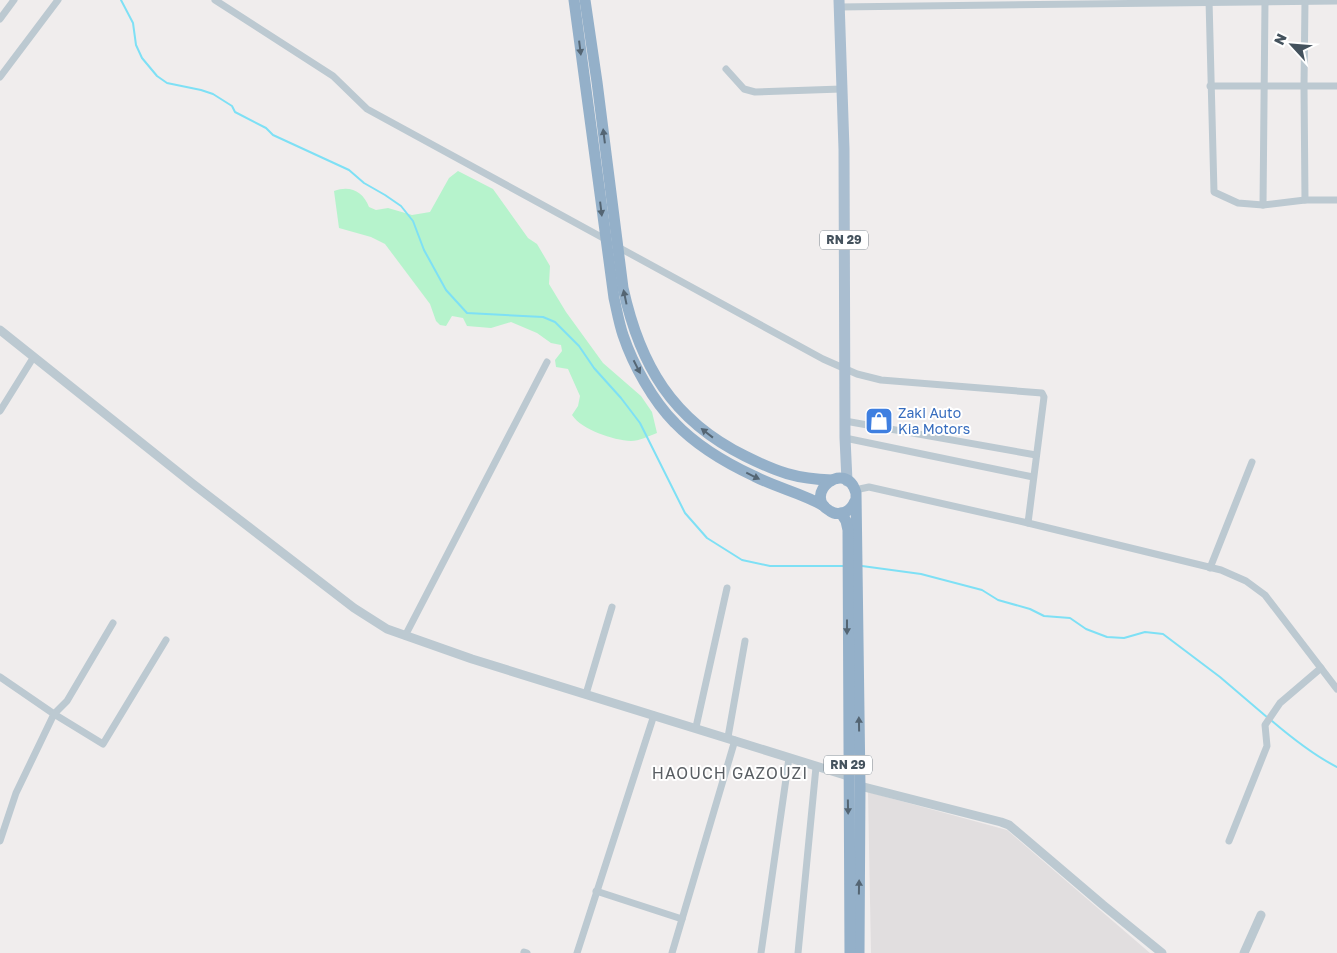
<svg xmlns="http://www.w3.org/2000/svg" width="1337" height="953" font-family="'Golos Text',sans-serif">
	<rect width="100%" height="100%" fill="#f0eded"/>
	<polygon fill="#e1dedf" points="868,792 1007,830 1150,953 871,953"/>
	<path fill="#b6f3cc" d="M458,171L493,189L528,238L537,244L550,266L549,284L566,312L603,363L641,396L652,412L657,433C649,436 639,441 631,441C613,440 582,430 572,415L578,406L580,396L568,369L556,367L555,360L562,351L561,345L551,343L537,333L511,322L491,328L467,326L463,318L452,316L446,326L440,325L436,321L430,304L385,244L371,237L339,228L334,191C350,185 363,191 369,207L376,210L388,208L412,215L430,212L449,178Z"/>
	<g fill="none" stroke-linecap="round" stroke-linejoin="round">
		<g stroke="#7ee0f5" stroke-width="2">
			<polyline points="121,0 133,23 136,45 142,58 157,76 167,83 201,90 213,94 232,106 235,112 266,128 273,135 349,170 364,183 385,195 401,206 413,221 424,250 446,290 467,313 543,317 555,322 579,346 594,368 621,398 640,423 685,513 707,538 742,560 770,566 844,566"/>
			<polyline points="862,566 921,574 982,590 998,600 1030,609 1044,616 1070,618 1086,629 1107,637 1124,638 1145,632 1163,634 1220,677 1268,718"/>
			<path d="M1272,721C1292,738 1313,755 1337,767"/>
		</g>
		<g stroke="#bcc9d1" stroke-width="7">
			<polyline points="215,0 333,76 367,109 605,239"/>
			<polyline points="1209,0 1214,192 1238,203 1263,205 1305,200 1337,200"/>
			<polyline points="839,7 1337,1"/>
			<polyline points="0,19 14,0"/>
			<polyline points="726,69 744,89 755,92 841,89"/>
			<polyline points="0,77 58,0"/>
			<polyline points="1210,86 1337,86"/>
			<polyline points="1305,200 1304,86 1305,1"/>
			<polyline points="1263,205 1265,2"/>
			<polyline points="618,247 823,359 857,374 881,380 1042,393 1044,397 1028,523"/>
			<polyline points="0,411 33,358"/>
			<polyline points="845,421 1036,455"/>
			<polyline points="845,438 1033,477"/>
			<polyline points="855,490 869,487 1028,523 1221,570 1246,581 1265,595 1337,689"/>
			<polyline points="1210,568 1252,462"/>
			<polyline points="405,636 547,362"/>
			<polyline points="0,677 54,714 103,744 166,640"/>
			<polyline points="586,694 612,607"/>
			<polyline points="696,727 727,588"/>
			<polyline points="728,737 745,641"/>
			<polyline points="0,841 16,793 54,714 67,701 113,623"/>
			<polyline points="1229,841 1267,746 1265,725 1280,703 1321,668"/>
			<polyline points="596,891 682,919"/>
			<polyline points="524,952 527,953"/>
			<polyline points="577,953 654,715"/>
			<polyline points="672,953 735,740"/>
			<polyline points="761,953 789,758"/>
			<polyline points="798,953 816,767"/>
		</g>
		<g stroke="#bcc9d1" stroke-width="9">
			<polyline points="0,330 193,484 354,608 387,629 472,659 848,776"/>
			<polyline points="860,786 1001,822 1009,825 1103,905 1162,953"/>
			<polyline points="1244,953 1261,915"/>
		</g>
		<polyline stroke="#aabed0" stroke-width="11" points="839,0 844,149 845,438 847,481"/>
		<g stroke="#94b0c9" stroke-width="11">
			<path d="M574,0L614,298C617,311 619,323 623,335C633,365 653,401 675,423C697,446 726,463 754,476C777,488 802,493 824,506"/>
			<path d="M585,0L597,82L623,288C640,365 672,420 745,456C777,472 796,479 832,480"/>
			<path d="M855,501C853,506 850,510 845,512C840,514 834,514 830,511C801,495 846,457 856,493L860,786L859,953"/>
			<polyline points="841,513 846,521 848,530 850,953"/>
		</g>
	</g>
	<defs><path id="oneway-solid" d="M-6-.8H1V-3.2L6.5 0L1 3.2V.8H-6Z" transform="scale(1.25)"/></defs>
	<g fill="#546573">
		<use href="#oneway-solid" transform="translate(580 48) rotate(83)"/>
		<use href="#oneway-solid" transform="translate(604 136) rotate(-97)"/>
		<use href="#oneway-solid" transform="translate(601 209) rotate(83)"/>
		<use href="#oneway-solid" transform="translate(625 297) rotate(-102)"/>
		<use href="#oneway-solid" transform="translate(637 367) rotate(63)"/>
		<use href="#oneway-solid" transform="translate(707 433) rotate(-142)"/>
		<use href="#oneway-solid" transform="translate(753 476) rotate(26)"/>
		<use href="#oneway-solid" transform="translate(847 627) rotate(90)"/>
		<use href="#oneway-solid" transform="translate(859 724) rotate(-91)"/>
		<use href="#oneway-solid" transform="translate(848 807) rotate(89)"/>
		<use href="#oneway-solid" transform="translate(859 887) rotate(-89)"/>
	</g>
	<defs>
		<symbol id="shop-square" viewBox="-11 -11 22 22"><rect x="-9" y="-9" width="18" height="18" rx="4" fill="#3f7fe0" stroke="#fff"/><path d="M-5-2.5h2.3a2.7 3.5 0 0 1 5.4 0H5L5.5 6h-11ZM-1.5-2.5h3a1.5 2.3 0 0 0-3 0Z" fill="#fff"/></symbol>
	</defs>
	<g fill-rule="evenodd">
		<use href="#shop-square" x="863" y="405" width="32" height="32"/>
	</g>
	<g text-anchor="middle" stroke-width="4" stroke-linejoin="round" paint-order="stroke">
		<g fill="#fff" stroke="#7c868e" stroke-width="1">
			<rect x="820" y="230.5" width="48" height="19" rx="4"/>
			<rect x="824" y="755.5" width="48" height="19" rx="4"/>
		</g>
		<g font-size="12" font-weight="bold" fill="#44525d">
			<text x="844" y="244">RN 29</text>
			<text x="848" y="769">RN 29</text>
		</g>
		<g font-size="14" fill="#366cbe" stroke="#fff" text-anchor="start">
			<text x="898" y="418">Zaki Auto<tspan x="898" dy="16">Kia Motors</tspan></text>
		</g>
		<g font-size="16" letter-spacing="1" fill="#595e63" stroke="#fff">
			<text x="730" y="779">HAOUCH GAZOUZI</text>
		</g>
	</g>
	<g transform="translate(1292 45) rotate(296)" stroke="#ffffff" stroke-width="4" paint-order="stroke">
	<path d="M0-4L9 19L0 12L-9 19Z" fill="#44525d"/>
	<text y="-8" font-size="14" font-weight="bold" text-anchor="middle" fill="#44525d">N</text>
	</g>
</svg>
